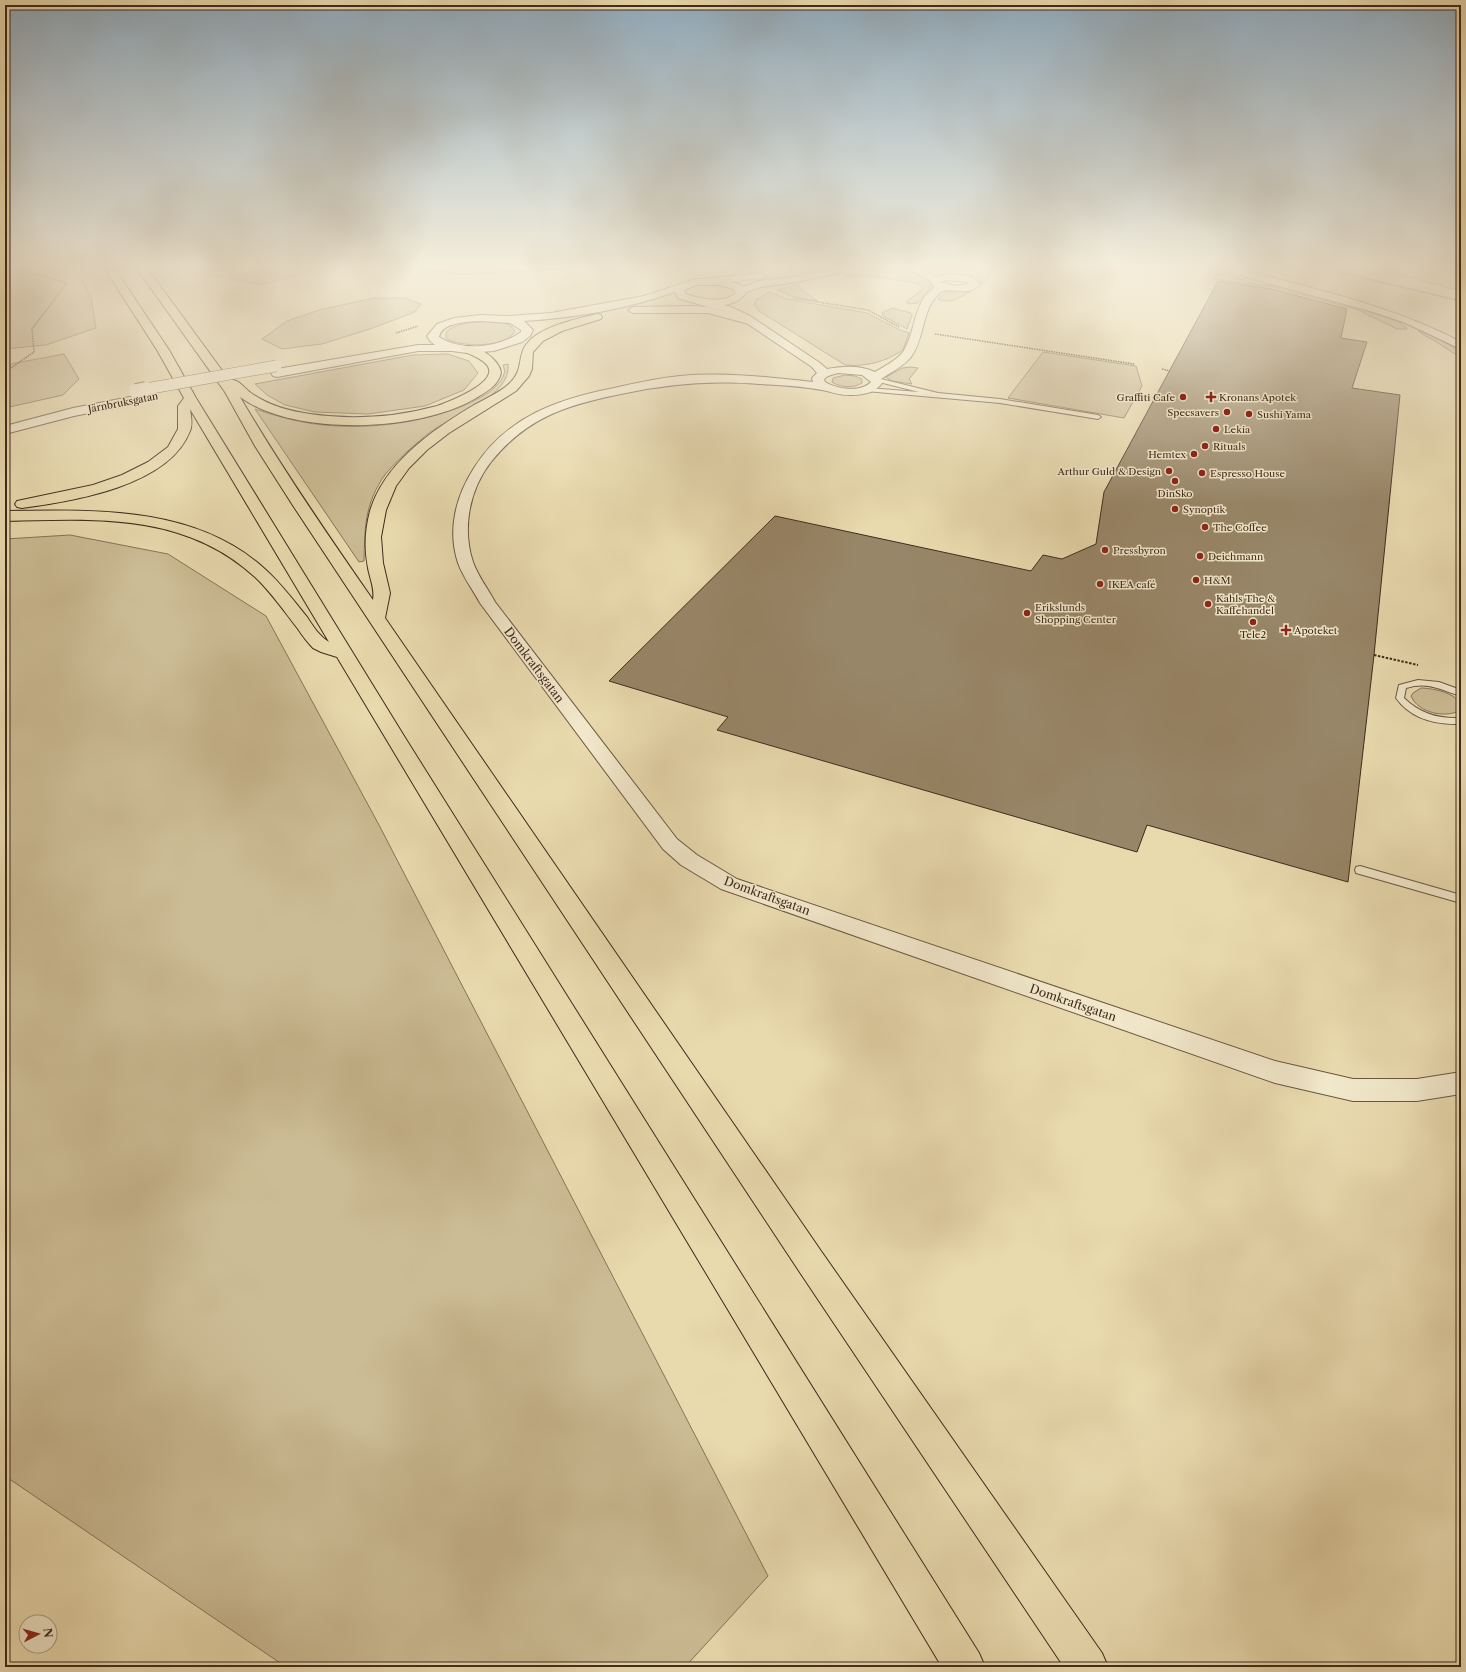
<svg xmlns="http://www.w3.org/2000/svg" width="1466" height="1672" font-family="'Libre Caslon Text',serif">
	<rect width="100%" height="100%" fill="#e9daae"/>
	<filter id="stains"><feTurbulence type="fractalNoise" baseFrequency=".005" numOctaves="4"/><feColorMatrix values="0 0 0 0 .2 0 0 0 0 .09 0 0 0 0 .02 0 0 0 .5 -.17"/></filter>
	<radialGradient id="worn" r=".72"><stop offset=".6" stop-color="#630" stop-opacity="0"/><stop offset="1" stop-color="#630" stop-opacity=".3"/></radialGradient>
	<g fill="#ccbc95" stroke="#867459">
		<polygon points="5,269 76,269 91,297 96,328 46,345 5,349"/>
		<polygon points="189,269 322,269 261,285 193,272"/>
		<path d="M890,269C904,270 915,271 928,277L931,287L918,303L909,304L906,302L924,288L916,283L862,275L858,277L844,276L869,270Z"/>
		<polygon points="980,269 993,269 985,283 981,283 976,274"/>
		<polygon points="1379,269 1461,269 1461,291"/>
		<polygon points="1221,273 1255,284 1282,287 1355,307 1397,321 1406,327 1407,329 1397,329 1358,310 1273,287 1214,279 1217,274"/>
		<polygon points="798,285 803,291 818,301 791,296 777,290"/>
		<path d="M961,291H968L970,292C960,297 949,305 938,299C943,292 953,292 961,291Z"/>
		<path d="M769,292L787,299L867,313L900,330L909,333L903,350C885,362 866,367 845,365L759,311L754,305L756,300Z"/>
		<polygon points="374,298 405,298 421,304 415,312 370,329 322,344 282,349 262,339 287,321 319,310"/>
		<polygon points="892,308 911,313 912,315 907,329 883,316 882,313"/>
		<path d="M476,322C487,321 509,319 515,331C507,348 459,348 446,338V332C454,325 465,323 476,322Z"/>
		<polygon points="1418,330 1433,336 1460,351 1461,358 1435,341 1422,334"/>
		<polygon points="1043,352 1136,366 1142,386 1124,418 1008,398"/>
		<polygon points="64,354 79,379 63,395 5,408 5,365"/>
		<polygon points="448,354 469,361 478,373 464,390 425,406 368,414 315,412 285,405 267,395 255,384 413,355"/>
		<path d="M508,364C512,396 453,416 432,431C418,441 391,465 382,479C364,508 365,529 364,561L359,562L255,409C267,413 280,417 293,420C345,432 407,427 458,408C472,402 489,395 499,383C502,380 503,376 505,372L503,365Z"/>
		<polygon points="911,367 918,368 909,379 912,384 892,381 886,377 902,368"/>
		<path d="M845,375L855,376L862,379V383C854,388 841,388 832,382L833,378Z"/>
		<polygon points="70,535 168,554 266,616 379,825 768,1576 685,1667 286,1667 5,1476 5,539"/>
		<path d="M1421,688C1432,688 1466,694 1459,711C1445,718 1418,713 1411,696L1413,693Z"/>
	</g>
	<polygon fill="#988668" stroke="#412b1d" points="1218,281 1272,289 1347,309 1341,338 1367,342 1352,388 1400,395 1374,655 1348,882 1147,825 1137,852 717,730 728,717 609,681 775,516 1031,571 1043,555 1062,559 1096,544 1104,492"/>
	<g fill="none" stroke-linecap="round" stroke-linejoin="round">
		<defs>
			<g id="service">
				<polygon points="877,378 938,393 1000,399 1098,415 1101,417 1098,419 1000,403 866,391 866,389 868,388 919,392 875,381 875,379"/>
				<path d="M1418,680L1439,682L1461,690V696C1440,690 1429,681 1406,688L1404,698C1420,714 1439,719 1461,718V724C1436,725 1411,719 1396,698L1399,685Z"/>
				<polygon points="1360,866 1461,895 1461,903 1356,873 1355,870 1356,867"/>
			</g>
			<g id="minor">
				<polygon points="829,269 848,269 843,272 792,283 761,287 740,294 735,291 737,289 759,281 792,277"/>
				<path d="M909,269H923L936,277L947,274L969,276L972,277L980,284C968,299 948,285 940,293C921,309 926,336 911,357C904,366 890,373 881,379L883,382C875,393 864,395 851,395C841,396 832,392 822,390C801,386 779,385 759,384C711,380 667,384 621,394C567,405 527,417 491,462C469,490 462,529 473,562C478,576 488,589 495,602L677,839L697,855L737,879L1275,1061L1353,1079H1417L1461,1072V1094L1417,1101H1353L1275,1083L721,889L681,865L663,849L480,603C473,590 463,577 458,563C447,530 456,496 474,468C506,417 558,399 614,388C636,383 658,378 680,376C724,372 769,377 813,382L812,378L817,373L812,367L742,320L723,311L697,304L696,302L697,300L701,299L731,307L750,316L820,363L827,369C843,366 860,365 875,372C883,367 897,360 903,352C917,330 912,303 935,287L933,286L931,281ZM947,280L966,282L969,284L956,286L940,282ZM838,373L862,375L871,382C860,393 837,389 825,382L824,379L828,376Z"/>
				<path d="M1222,269H1239C1314,289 1391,305 1461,342V349L1403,322L1373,312L1224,271Z"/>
				<polygon points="761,273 766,276 764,278 702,285 697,282 702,279"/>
			</g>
			<g id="tertiary">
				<path d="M696,279L724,280L741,285L746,293C731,313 698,305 678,298L675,292C627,309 575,318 524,321L533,330L530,336L522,342L494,351L467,353L452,351H418L277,377L273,376L271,373L273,370L277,369L418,345H435L430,341L427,336L437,324L454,318L480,315L507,316L551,313L644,296ZM697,285H719L733,289L736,293C723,304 701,299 686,294L684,290ZM480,321L510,323L521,330V332C498,348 463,352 439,337C442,322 468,322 480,321Z"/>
				<polygon points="695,306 708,307 753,319 754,321 749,324 708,313 633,313 628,310 633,307"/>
				<polygon points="140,395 144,396 146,399 144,402 74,416 5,434 5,426 73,408"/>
			</g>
			<g id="motorway">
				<path d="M105,269H115L169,350L196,398L404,736L979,1653L985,1667H942L337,657L321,652L313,648C307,642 302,635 298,629C284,611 271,592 255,577C184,512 95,519 5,521V511C95,510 197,505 267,571C282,585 294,601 307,617C313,626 319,636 329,642L190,409C191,416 193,425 190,431C169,486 74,501 22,508L17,507L15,504L17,501L93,485L122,475L148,462L168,447L178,429V406L184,398L157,350Z"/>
				<path d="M135,269H146L153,276L229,380C238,378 244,388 251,393C269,406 289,411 310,414C337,418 365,418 392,415C407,413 422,410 437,406C448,402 501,382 487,365C481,358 471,355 463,351L461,349L463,347C476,343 500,359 501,373C498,386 486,392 476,398C420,432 294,437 240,397C281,467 327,534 373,600C375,589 370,579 368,568C364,548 365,530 370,511C384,464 430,432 469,408C482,400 500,393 510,383C527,366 513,352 535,336C552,324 576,319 597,314L601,315L602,317L601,319L562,331L543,341L533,352L532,369L529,376L516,391L449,433L427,450L409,468L396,486L386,510L381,537L383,563L390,593L385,618L821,1251L1102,1653L1108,1667H1064L799,1271L292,504L255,446L225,392L145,280Z"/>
			</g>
		</defs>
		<use href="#service" stroke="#6b5741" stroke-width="2"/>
		<use href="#minor" stroke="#6b5741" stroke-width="2"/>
		<use href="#tertiary" stroke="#6b5741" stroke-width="2"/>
		<use href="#motorway" stroke="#412b1d" stroke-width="2"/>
		<g stroke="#412b1d" stroke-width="1.5" stroke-dasharray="1.5 1" stroke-linecap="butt">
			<polyline points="415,269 463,274 563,269"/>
			<polyline points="1325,269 1461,301"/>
			<polyline points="793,298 868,310 899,327"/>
			<polyline points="396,333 418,326"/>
			<polyline points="935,334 1134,364"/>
			<polyline points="1162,369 1170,371"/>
			<polyline points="5,372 34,352 32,329 67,283 17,269"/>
		</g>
		<polyline stroke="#412b1d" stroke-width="2" stroke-dasharray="2.5 1.5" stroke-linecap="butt" points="1374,655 1418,665"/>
		<use href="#service" fill="#f1e7ca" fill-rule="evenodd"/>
		<use href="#minor" fill="#f1e7ca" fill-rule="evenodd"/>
		<use href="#tertiary" fill="#f1e7ca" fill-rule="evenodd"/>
		<use href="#motorway" fill="#e9daae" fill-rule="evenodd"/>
		<defs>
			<polyline id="tertiary-bridge-far1" points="140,390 276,366"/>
			<polyline id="tertiary-bridge" points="136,391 146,389"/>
		</defs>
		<use href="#tertiary-bridge-far1" stroke="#6b5741" stroke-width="12" stroke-linecap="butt"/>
		<use href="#tertiary-bridge" stroke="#6b5741" stroke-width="16" stroke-linecap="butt"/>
		<use href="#tertiary-bridge-far1" stroke="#f1e7ca" stroke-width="11"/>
		<use href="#tertiary-bridge" stroke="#f1e7ca" stroke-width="14"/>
	</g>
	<linearGradient id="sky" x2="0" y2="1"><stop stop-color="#91abbd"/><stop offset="0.53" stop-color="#f5eedb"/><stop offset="1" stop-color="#f5eedb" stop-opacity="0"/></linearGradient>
	<rect width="1466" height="503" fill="url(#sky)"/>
	<g fill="#8f2418" stroke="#f1e7ca" stroke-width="1.5">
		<circle cx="1183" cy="397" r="4"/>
		<path d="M1209 391h4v4h4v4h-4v4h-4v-4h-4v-4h4z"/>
		<circle cx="1227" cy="412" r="4"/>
		<circle cx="1249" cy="414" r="4"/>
		<circle cx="1216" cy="429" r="4"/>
		<circle cx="1205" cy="446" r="4"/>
		<circle cx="1194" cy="454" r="4"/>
		<circle cx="1169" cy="471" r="4"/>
		<circle cx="1202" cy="473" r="4"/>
		<circle cx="1175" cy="481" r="4"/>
		<circle cx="1175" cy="509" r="4"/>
		<circle cx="1205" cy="527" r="4"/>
		<circle cx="1105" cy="550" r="4"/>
		<circle cx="1200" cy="556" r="4"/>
		<circle cx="1196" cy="580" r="4"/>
		<circle cx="1100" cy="584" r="4"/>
		<circle cx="1208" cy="604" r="4"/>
		<circle cx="1027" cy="613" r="4"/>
		<circle cx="1253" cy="622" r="4"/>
		<path d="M1284 624h4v4h4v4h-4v4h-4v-4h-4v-4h4z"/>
	</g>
	<g text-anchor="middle" stroke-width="3" stroke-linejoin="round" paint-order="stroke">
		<g font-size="10" fill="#412b1d" stroke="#f1e7ca" text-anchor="start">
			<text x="1175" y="401" text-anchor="end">Graffiti Cafe</text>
			<text x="1219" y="401">Kronans Apotek</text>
			<text x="1219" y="416" text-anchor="end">Specsavers</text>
			<text x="1257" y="418">Sushi Yama</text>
			<text x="1224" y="433">Lekia</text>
			<text x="1213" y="450">Rituals</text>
			<text x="1186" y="458" text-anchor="end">Hemtex</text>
			<text x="1161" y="475" text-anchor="end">Arthur Guld &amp; Design</text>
			<text x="1210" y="477">Espresso House</text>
			<text x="1175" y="497" text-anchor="middle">DinSko</text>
			<text x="1183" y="513">Synoptik</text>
			<text x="1213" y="531">The Coffee</text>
			<text x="1113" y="554">Pressbyron</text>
			<text x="1208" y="560">Deichmann</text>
			<text x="1204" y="584">H&amp;M</text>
			<text x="1108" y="588">IKEA café</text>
			<text x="1216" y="602">Kahls The &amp;<tspan x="1216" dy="12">Kaffehandel</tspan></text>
			<text x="1035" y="611">Erikslunds<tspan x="1035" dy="12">Shopping Center</tspan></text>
			<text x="1294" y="634">Apoteket</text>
			<text x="1253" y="638" text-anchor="middle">Tele2</text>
		</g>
		<g font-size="10" fill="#412b1d" stroke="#f1e7ca">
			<text transform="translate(123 402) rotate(-11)" y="4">Järnbruksgatan</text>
		</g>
		<g font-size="12" fill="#412b1d" stroke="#f1e7ca">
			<text transform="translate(534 665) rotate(53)" y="4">Domkraftsgatan</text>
			<text transform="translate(767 896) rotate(20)" y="4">Domkraftsgatan</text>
			<text transform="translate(1073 1003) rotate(19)" y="4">Domkraftsgatan</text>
		</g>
	</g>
	<rect width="1466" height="1672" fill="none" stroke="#e9daae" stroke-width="20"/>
	<rect x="6" y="6" width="1454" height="1660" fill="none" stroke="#412b1d" stroke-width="2"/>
	<rect x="10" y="10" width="1446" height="1652" fill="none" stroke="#412b1d"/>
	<g transform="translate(38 1634) rotate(84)"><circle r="19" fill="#f1e7ca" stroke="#ab9c85"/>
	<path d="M0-3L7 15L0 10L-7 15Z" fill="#8f2418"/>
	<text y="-6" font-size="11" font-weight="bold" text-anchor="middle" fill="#412b1d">N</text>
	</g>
	<rect width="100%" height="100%" filter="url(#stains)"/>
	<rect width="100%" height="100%" fill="url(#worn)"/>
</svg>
